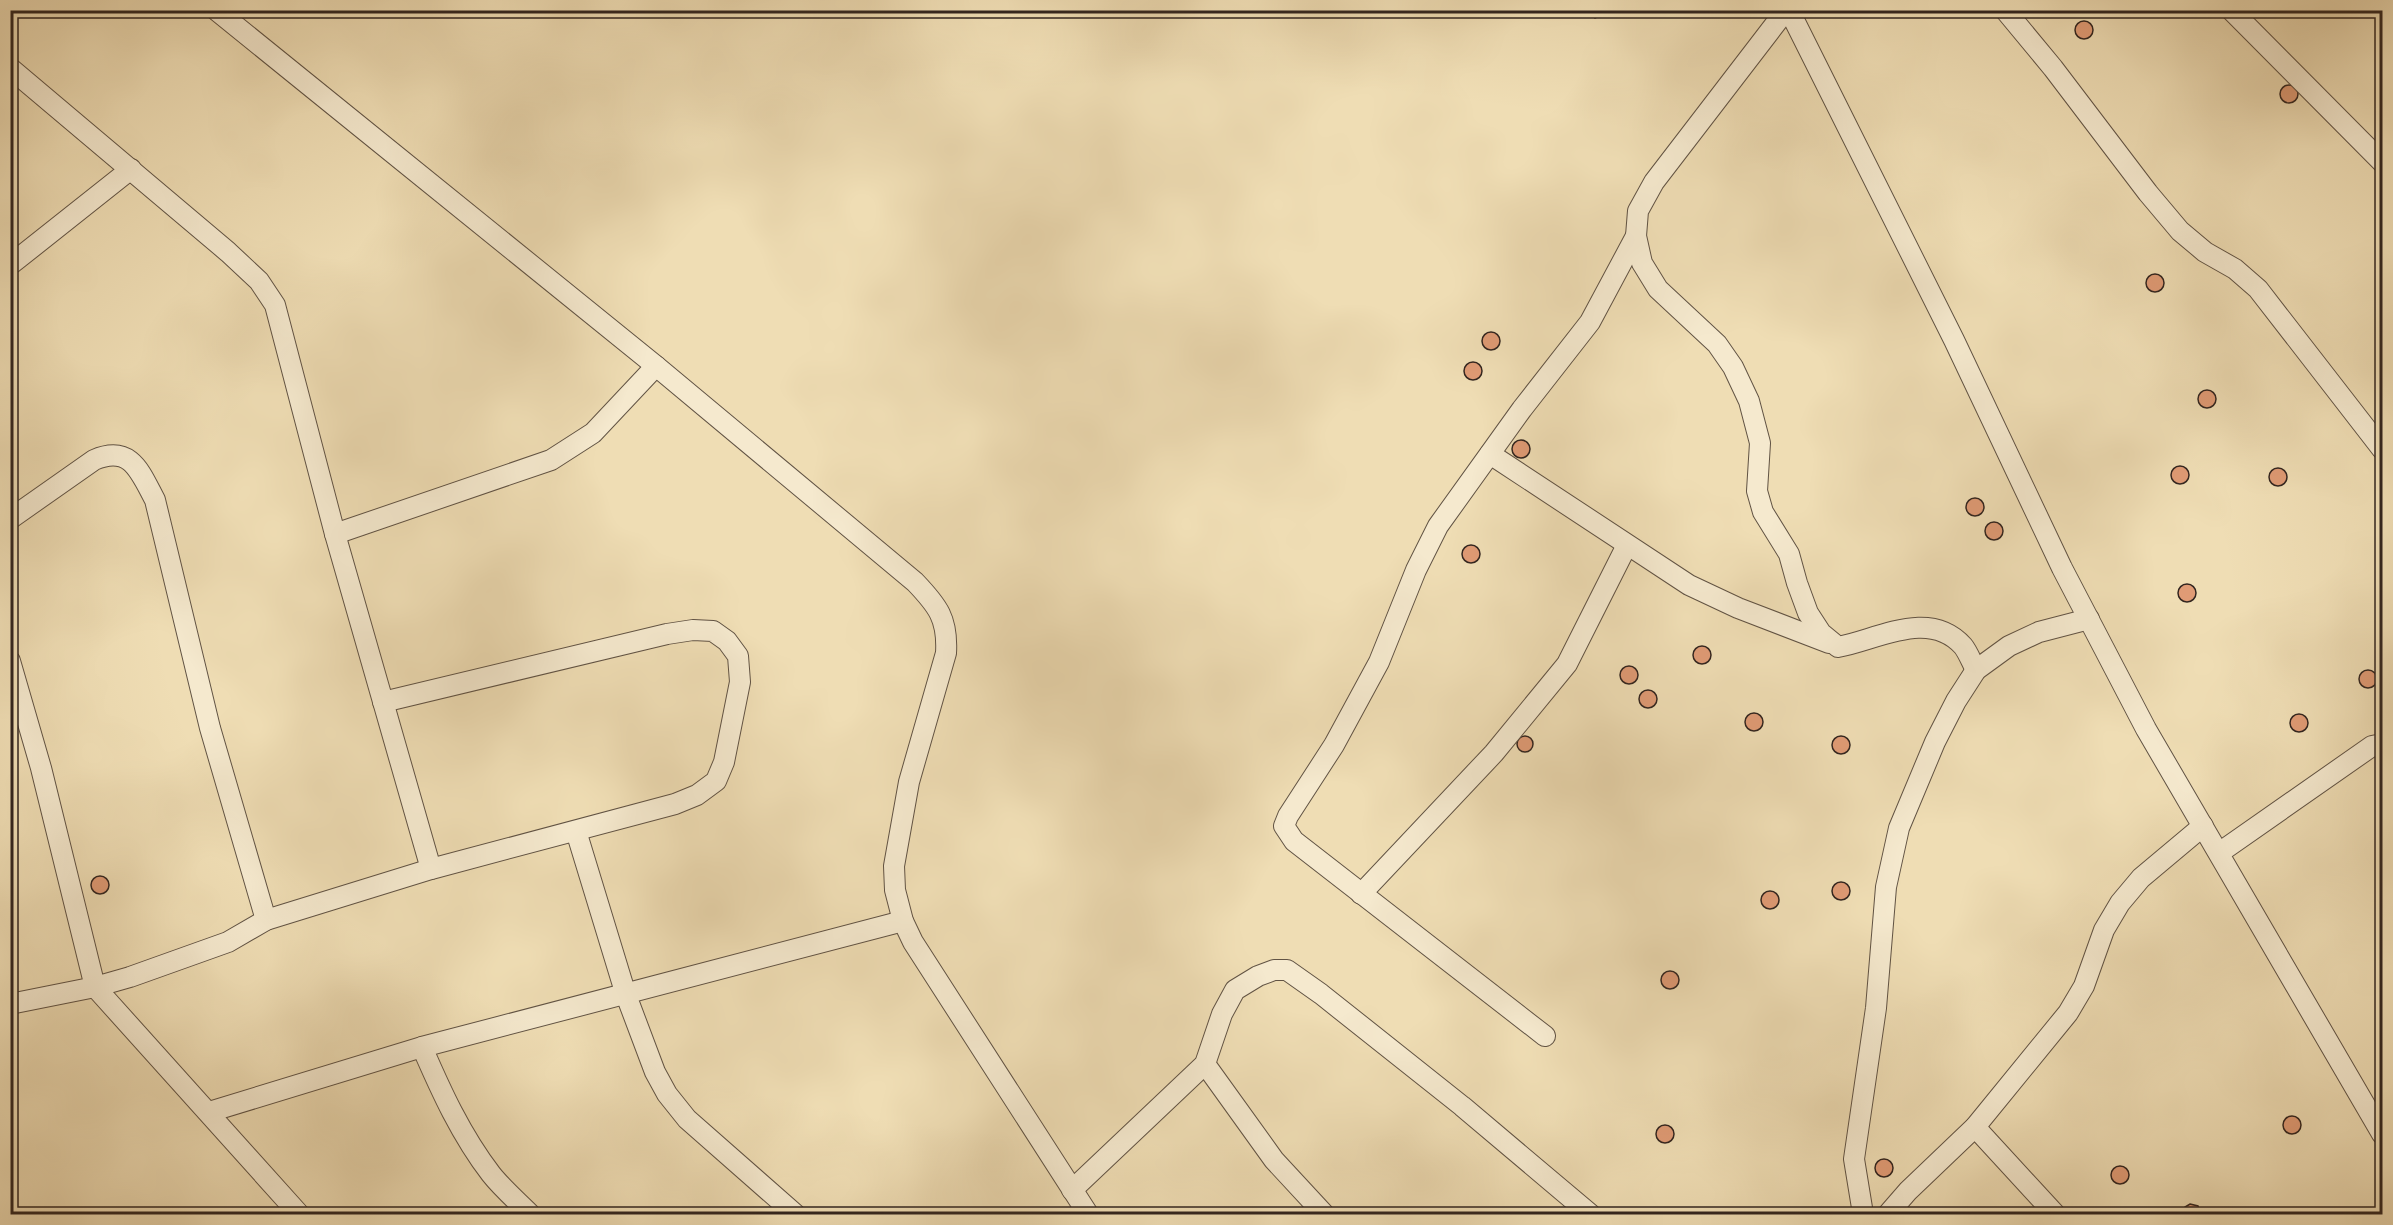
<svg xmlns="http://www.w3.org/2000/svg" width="2393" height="1225" font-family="'Sorts Mill Goudy',serif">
	<rect width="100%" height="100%" fill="#efddb4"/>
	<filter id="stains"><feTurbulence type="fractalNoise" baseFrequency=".00333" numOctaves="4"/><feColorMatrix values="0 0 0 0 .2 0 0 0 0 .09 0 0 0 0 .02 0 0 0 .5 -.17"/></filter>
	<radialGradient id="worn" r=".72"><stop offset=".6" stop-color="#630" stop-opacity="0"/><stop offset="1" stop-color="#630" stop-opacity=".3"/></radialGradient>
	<g fill="#e09b75" stroke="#32251f" stroke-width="1.5">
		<polygon points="1589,10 1605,10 1603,15 1595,18 1590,15"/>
		<circle cx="2084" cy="30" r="9"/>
		<circle cx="2289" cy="94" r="9"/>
		<circle cx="2155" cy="283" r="9"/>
		<circle cx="1491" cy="341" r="9"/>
		<circle cx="1473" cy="371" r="9"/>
		<circle cx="2207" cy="399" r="9"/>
		<circle cx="1521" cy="449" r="9"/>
		<circle cx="2180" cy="475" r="9"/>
		<circle cx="2278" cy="477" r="9"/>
		<circle cx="1975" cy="507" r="9"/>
		<circle cx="1994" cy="531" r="9"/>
		<circle cx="1471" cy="554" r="9"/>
		<circle cx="2187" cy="593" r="9"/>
		<circle cx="1702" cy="655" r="9"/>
		<circle cx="1629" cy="675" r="9"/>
		<circle cx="2368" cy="679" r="9"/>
		<circle cx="1648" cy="699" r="9"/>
		<circle cx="1754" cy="722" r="9"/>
		<circle cx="2299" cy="723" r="9"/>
		<circle cx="1525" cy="744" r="8"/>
		<circle cx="1841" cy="745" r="9"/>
		<circle cx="100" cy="885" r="9"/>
		<circle cx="1841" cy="891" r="9"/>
		<circle cx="1770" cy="900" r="9"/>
		<circle cx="1670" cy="980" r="9"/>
		<circle cx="2292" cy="1125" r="9"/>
		<circle cx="1665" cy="1134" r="9"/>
		<circle cx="1884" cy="1168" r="9"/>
		<circle cx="2120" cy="1175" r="9"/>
		<polygon points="2190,1204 2198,1206 2201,1214 2184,1214 2185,1207"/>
	</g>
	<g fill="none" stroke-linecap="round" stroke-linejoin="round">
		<defs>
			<g id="minor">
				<path d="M216,10L656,366L915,582C938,606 948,619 946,653L909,782L894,866L895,890L903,921L913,942L1088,1214"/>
				<path d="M1786,10L1654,182L1638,211L1636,236L1642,263L1658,289L1717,344L1733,367L1749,401L1760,443L1757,491L1763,512L1789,554L1797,583L1808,613L1821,633L1838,647C1877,640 1929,608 1963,646C1968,652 1972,663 1976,670"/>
				<polyline points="1789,10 1954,340 2062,568 2146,729 2382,1134"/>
				<polyline points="2005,10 2053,68 2148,193 2180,231 2205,252 2235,269 2258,289 2382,449"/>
				<polyline points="2231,10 2382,162"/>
				<polyline points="10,68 228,252 259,281 275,305 335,534 431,869"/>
				<polyline points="10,265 131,169"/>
				<polyline points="1490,454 1689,585 1738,608 1829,643"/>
				<path d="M10,519L94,460C131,444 140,472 155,500L210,728L266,920"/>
				<polyline points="335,534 551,460 593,433 656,366"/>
				<polyline points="10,661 41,768 95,987 299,1214"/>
				<polyline points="576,831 626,995 655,1072 667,1094 687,1119 795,1214"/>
				<polyline points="2219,853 2372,746 2382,744"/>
				<polyline points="1361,894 1494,753 1567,664 1627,545"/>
				<polyline points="10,1004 95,987 130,977 228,942 266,920 431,869 675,804 697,795 716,781 724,762 740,682 738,656 727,641 713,631 693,630 667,634 383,702"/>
				<polyline points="1545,1036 1294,841 1284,826 1288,816 1334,745 1379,662 1416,570 1438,526 1522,409 1590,322 1636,236"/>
				<path d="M422,1047C441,1091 461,1135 491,1174C502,1188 517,1201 530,1214"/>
				<polyline points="1205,1064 1274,1160 1324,1214"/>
				<polyline points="209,1112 422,1047 903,921"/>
				<polyline points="1975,1127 2055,1214"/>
				<polyline points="1072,1190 1205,1064 1222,1014 1235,990 1258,976 1274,970 1287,970 1321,994 1462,1106 1590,1214"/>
				<polyline points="1863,1214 1854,1159 1876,1008 1886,887 1899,828 1935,742 1956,701 1976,670 2009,646 2039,632 2089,619"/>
				<polyline points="1888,1214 1908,1191 1975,1127 2068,1013 2084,986 2104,930 2120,903 2141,878 2203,826"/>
			</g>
		</defs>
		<use href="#minor" stroke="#615344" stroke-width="22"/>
		<use href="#minor" stroke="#f5e9ce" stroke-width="20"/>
	</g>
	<rect width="2393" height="1225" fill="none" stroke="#efddb4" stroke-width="36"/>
	<rect x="12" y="12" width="2369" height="1201" fill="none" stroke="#32251f" stroke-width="3"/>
	<rect x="18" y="18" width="2357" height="1189" fill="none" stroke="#32251f" stroke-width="1.5"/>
	<rect width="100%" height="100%" filter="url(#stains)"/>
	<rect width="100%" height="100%" fill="url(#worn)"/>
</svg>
